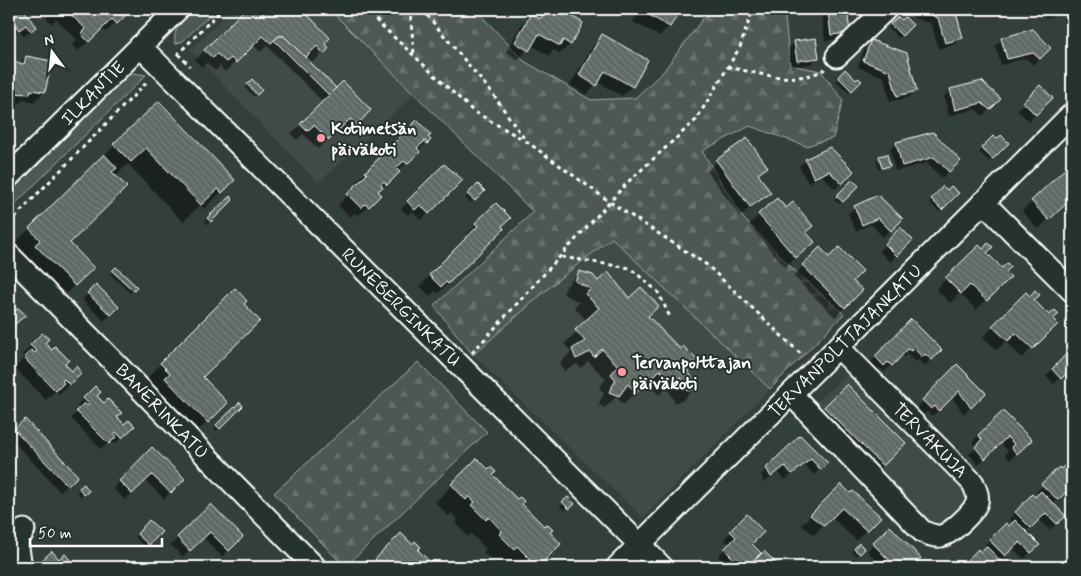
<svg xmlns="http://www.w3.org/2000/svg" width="1081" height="576" font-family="Mynerve,sans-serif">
	<defs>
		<pattern id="forest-firs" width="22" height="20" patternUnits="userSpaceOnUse" patternTransform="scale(1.25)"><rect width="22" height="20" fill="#4d5853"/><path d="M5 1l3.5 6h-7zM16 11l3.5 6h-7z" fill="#68716d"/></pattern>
		<pattern id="building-back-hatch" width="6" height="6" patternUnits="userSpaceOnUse" patternTransform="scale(1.25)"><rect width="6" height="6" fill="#5f6964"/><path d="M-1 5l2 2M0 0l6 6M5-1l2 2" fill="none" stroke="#77807b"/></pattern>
	</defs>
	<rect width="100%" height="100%" fill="#333f3a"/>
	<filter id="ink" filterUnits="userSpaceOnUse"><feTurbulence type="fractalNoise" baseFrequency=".02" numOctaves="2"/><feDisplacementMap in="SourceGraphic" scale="10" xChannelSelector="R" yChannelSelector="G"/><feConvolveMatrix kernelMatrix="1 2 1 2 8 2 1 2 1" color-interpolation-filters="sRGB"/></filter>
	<g filter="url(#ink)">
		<g fill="#404c47">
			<polygon points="232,9 329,9 415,94 318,183 190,50"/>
			<polygon points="612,237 770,389 643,518 473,355 559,279"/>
			<polygon points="850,370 961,485 964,497 960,505 941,524 934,527 927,524 812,407"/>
		</g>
		<g fill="#4d5853" stroke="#a6aca9">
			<path d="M194,9H216L183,41L175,44C173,27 182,20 194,9Z"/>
			<polygon points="133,73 146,75 9,210 9,194 127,76"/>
		</g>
		<g fill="url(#forest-firs)" stroke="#a6aca9">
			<polygon points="329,9 475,9 524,61 591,100 635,98 663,72 710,9 784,9 790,65 821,71 843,100 833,138 806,146 750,126 702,151 743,218 790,266 844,314 770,389 612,238 559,279 473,355 434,306 533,212"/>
			<polygon points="418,362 487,432 345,567 274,493"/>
		</g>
		<g fill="#0007">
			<polygon points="9,9 21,9 35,27 24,37 19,30 12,36 9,32"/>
			<polygon points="46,9 107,9 115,17 124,15 106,32 102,28 78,51 72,45 77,40 56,19 52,24 46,18 51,13"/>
			<polygon points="247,9 258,9 263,16 271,9 300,9 329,38 323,43 328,48 313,62 306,55 304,58 336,89 370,110 345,134 339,128 318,149 303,134 297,140 291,134 323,102 267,46 260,52 253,44 225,72 220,66 215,71 207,63 202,67 195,60"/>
			<polygon points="546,9 551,9 563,16 570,44 560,54 554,50 549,55 531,45 518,60 506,52 521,25 531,16 537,19"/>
			<polygon points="641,9 696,9 689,16 679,10 669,27 659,36 633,22"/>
			<polygon points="801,9 846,9 848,32 842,39 825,41 822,17"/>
			<polygon points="915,9 954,9 961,38 955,44 938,49 932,24 912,17"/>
			<polygon points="1042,9 1072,9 1072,12 1045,19"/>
			<polygon points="898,18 902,22 911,25 899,38 888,28"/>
			<polygon points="602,36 632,86 622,96 598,82 586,95 570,85 593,46"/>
			<polygon points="1002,39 1050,48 1033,65 1026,58 1001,65 995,46"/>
			<polygon points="795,42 817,58 811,64 791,67 788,49"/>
			<polygon points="871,42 915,90 909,97 890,102 884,77 858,67 865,48"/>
			<polygon points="26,57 44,92 34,102 23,99 19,104 9,103 9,62 19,64"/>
			<polygon points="845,71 856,82 860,81 849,93 836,80"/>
			<polygon points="252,81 260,90 254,97 245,88"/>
			<polygon points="1040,87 1051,98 1029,121 1017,110"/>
			<polygon points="950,90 999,99 983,116 975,109 949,116 944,97"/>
			<polygon points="159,102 233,180 204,209 200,205 183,222 128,164 115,176 68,244 92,268 57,302 12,246"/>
			<polygon points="417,122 429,140 377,193 380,195 358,216 355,213 350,217 338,205 358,184 356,182"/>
			<polygon points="994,138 1007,143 989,161 979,152"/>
			<polygon points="896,143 959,161 942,178 927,163 895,171 890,150"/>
			<polygon points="886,156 889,165 879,170 876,160"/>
			<polygon points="1072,156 1072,198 1038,229 1022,211 1071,165 1067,161"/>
			<polygon points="806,160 853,171 835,189 822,176 808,183 799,166"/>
			<polygon points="717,161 766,167 757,176 769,193 740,216 707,171"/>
			<polygon points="444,166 461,181 421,220 412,211 408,215 401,209"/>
			<polygon points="852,182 857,186 839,204 834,200"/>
			<polygon points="478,186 483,191 471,203 465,198"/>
			<polygon points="943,188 947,192 957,193 939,212 929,202"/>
			<polygon points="878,196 901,219 883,237 871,224 856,231 848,214 854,208"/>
			<polygon points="230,197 232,200 207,224 205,222"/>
			<polygon points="496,205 503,229 438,293 435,291 430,296 420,286 469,237 467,234"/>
			<polygon points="785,210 805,233 803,252 785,267 749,225 759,215"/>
			<polygon points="900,229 911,240 890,262 879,251"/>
			<polygon points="979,247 1009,277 976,310 960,293 950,303 936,289"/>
			<polygon points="820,249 861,290 835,317 793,276"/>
			<polygon points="116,268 136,287 130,293 110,274"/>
			<polygon points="579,272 629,300 647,316 686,369 696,387 683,400 675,403 667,388 659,395 646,382 623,404 616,397 605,408 598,405 604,393 599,387 606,379 588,361 581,368 577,364 564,371 560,363 571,352 564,344 587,321 574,307 579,302 563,294 567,285"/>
			<polygon points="96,286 118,307 104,321 82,300"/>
			<polygon points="235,290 201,377 226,403 190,439 144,381"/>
			<polygon points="1026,294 1056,324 1022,358 1006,341 997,350 983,337"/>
			<polygon points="911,321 940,350 925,366 918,360 915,362 907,354 904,357 901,355 884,372 880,368 877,371 869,364"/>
			<polygon points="42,334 43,343 72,372 80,373 59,394 56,390 46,400 15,368 24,358 22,355"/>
			<polygon points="1072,350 1072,385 1063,375 1054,384 1046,376"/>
			<polygon points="957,365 985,393 964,414 952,397 932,416 927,412 924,415 917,408"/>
			<polygon points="1072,385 1072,403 1064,394"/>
			<polygon points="847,386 904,443 880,468 823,410"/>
			<polygon points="95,388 96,396 124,425 133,426 115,444 111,440 101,449 71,418 80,409 77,405"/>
			<polygon points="240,404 242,406 216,431 214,429"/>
			<polygon points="1003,412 1030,440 1010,460 1005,455 1008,451 1000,443 978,465 969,454 977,447 972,442"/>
			<polygon points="25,420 77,476 60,492 9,436"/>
			<polygon points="800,436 826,463 814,475 804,465 785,480 778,472 764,483 761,475"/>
			<polygon points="152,448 183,479 164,499 145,480 125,500 113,488"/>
			<polygon points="477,460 560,544 536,567 504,567 499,562 496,565 483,552 486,549 471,534 468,537 455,523 458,520 451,513 448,516 435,502"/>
			<polygon points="1067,465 1072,471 1072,498 1065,491 1052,504 1064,516 1050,530 1039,519 1025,532 1038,545 1024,559 1012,548 999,561 1005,567 962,567 978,551 980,554 985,549 983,547 1006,525 1009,527 1013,523 1009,519 1032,496 1035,498 1039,494 1036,492 1059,469 1061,471"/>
			<polygon points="83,486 87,491 81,497 77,492"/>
			<polygon points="841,486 879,517 856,540 831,517 814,535 801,525"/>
			<polygon points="568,498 573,504 565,511 560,506"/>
			<polygon points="211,506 241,537 222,557 203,537 183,557 171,545"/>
			<polygon points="747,516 751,544 762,555 764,553 778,567 730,567 718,556 730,544 724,539"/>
			<polygon points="149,522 160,532 145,547 135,537"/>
			<polygon points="9,527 13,531 9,535"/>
			<polygon points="890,528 919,558 910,567 883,567 867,551"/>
			<polygon points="401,535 434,567 369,567"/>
			<polygon points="857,547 863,549 856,556 852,552"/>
			<polygon points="64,556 74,567 36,567 41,563 59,561"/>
		</g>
		<g fill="url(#building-back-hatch)" stroke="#fff">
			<polygon points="9,9 23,9 36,27 31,31 26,25 19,30 9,16"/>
			<polygon points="56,9 108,9 115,15 120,10 126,15 117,24 112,19 89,42 81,34 86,29 67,11 62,15"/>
			<polygon points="245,9 260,9 263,14 269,9 302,9 330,38 325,43 329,48 324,54 317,46 305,58 284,36 279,36 271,43 263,36 236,63 231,58 226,62 217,54 213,58 204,50"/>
			<polygon points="546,9 553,9 564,15 566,12 583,23 571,45 563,40 560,46 539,34 529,51 515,42 531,14 540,19"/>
			<polygon points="644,9 681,9 670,27 642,11"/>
			<polygon points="823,9 847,9 850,33 831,35 828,11"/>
			<polygon points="918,9 955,9 963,38 945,43 938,18"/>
			<polygon points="1050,9 1070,9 1052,13"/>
			<polygon points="898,17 902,20 905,17 913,25 902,36 890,24"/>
			<polygon points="1033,29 1051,48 1040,59 1033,53 1007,59 1001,38"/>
			<polygon points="602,34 648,60 633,87 605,71 597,86 579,75"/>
			<polygon points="279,36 284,36 336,88 329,95 274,40"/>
			<polygon points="816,38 819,58 797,61 794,41"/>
			<polygon points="871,40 907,53 917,91 897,96 890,71 863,61"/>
			<polygon points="26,56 52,61 45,92 31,90 30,94 9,93 9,61 24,64"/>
			<polygon points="845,69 856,80 858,78 862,81 852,91 838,77"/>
			<polygon points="252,79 262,90 257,95 247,84"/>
			<polygon points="343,81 371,110 356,126 350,119 329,140 314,125 307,131 300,124"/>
			<polygon points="982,81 1001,99 990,110 982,103 955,110 950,89"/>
			<polygon points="1040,85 1053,98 1036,115 1023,102"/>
			<polygon points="159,101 235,180 222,193 218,189 201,205 146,148 131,162 113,144"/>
			<polygon points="417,120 431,135 428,137 431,140 427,144 425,141 417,148 420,152 407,164 404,161 396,168 400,172 387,185 384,181 381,184 383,187 378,191 381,195 369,207 365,204 361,208 347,194 367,174 365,172"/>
			<polygon points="933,132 961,161 949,172 934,157 902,166 896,142"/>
			<polygon points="1001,135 1009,143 993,159 981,148 993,136 997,139"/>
			<polygon points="747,138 768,167 758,174 771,193 750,207 716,160"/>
			<polygon points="830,147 854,171 842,184 829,171 814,178 805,159"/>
			<polygon points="104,154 117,168 112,172 127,187 70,243 94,268 75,286 35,245 40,240 29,228"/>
			<polygon points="887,154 890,166 882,168 879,156"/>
			<polygon points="1072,162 1072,198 1049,220 1031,201"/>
			<polygon points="444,164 463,180 429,214 420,205 415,210 407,201"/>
			<polygon points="852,180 859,186 843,202 836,196"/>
			<polygon points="478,184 485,191 475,201 467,194"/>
			<polygon points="943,186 947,190 951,186 959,193 942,210 931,199"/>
			<polygon points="878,195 903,219 891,231 878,218 862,225 854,206"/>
			<polygon points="230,196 233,200 211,222 207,218"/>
			<polygon points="777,198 786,208 793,202 813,226 806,232 815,242 796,258 758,214"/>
			<polygon points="496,203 511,218 502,226 504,229 448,284 446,282 441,287 429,275 478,226 475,223"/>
			<polygon points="900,227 913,240 897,256 885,244"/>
			<polygon points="988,243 993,247 987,253 1002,268 1007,263 1011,267 1006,272 1011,277 987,301 970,285 961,294 945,278 979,245 983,249"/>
			<polygon points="820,247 829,257 839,247 863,271 853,281 863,290 845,308 802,265"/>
			<polygon points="116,267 137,287 134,291 112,271"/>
			<polygon points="579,271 593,275 598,281 608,272 629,298 641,287 659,306 648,316 680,349 683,346 697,360 687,369 698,388 688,391 680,377 673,384 660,370 636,393 628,384 619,396 609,392 616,380 611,374 618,366 602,349 594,357 590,352 576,359 572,349 585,341 575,330 599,308 585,294 591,289 575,281"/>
			<polygon points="96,284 119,307 111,315 87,293"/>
			<polygon points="235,288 247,301 244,304 260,321 203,377 228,403 208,423 165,378 170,373 160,363"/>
			<polygon points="1035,290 1040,295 1034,300 1049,315 1055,310 1059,314 1053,319 1058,324 1033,349 1016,333 1008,341 992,326 1026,292 1030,296"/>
			<polygon points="18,308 26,315 9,329 9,314 12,317 12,314"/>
			<polygon points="911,319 942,350 932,360 925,354 922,357 914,348 911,351 908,349 892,366 888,362 884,366 875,356"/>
			<polygon points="42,333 49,339 45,343 52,350 55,346 69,360 65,363 66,365 72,371 76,366 82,373 70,385 64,379 62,381 64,383 56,391 24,358 31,350 35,353 37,351 30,345"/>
			<polygon points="1072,348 1072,372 1070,370 1061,379 1052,369"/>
			<polygon points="957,364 986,393 971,408 959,391 939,411 935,406 931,409 922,400"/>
			<polygon points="847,384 906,443 883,466 824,407"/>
			<polygon points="95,386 101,392 97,396 104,403 108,399 122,413 117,417 124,424 129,420 135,426 122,438 116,432 114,434 117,436 109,444 76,411 84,403 87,406 89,404 83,398"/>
			<polygon points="240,402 243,406 220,429 216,425"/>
			<polygon points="1003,411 1032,440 1017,454 1011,447 1014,444 1007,437 985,459 975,447 982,439 978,435"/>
			<polygon points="25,419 78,476 68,486 14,429"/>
			<polygon points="800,435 828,463 821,470 811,459 792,474 785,466 771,477 766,468"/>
			<polygon points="152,447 185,479 171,493 152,475 132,494 119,481"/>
			<polygon points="477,458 488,469 491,467 496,472 493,475 517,499 520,497 524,501 522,504 544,526 547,524 553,530 550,532 561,544 538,567 532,567 527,562 530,559 517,546 514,549 499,534 502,531 489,517 486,520 471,505 475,502 469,496 466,500 451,484"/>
			<polygon points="1067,463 1072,469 1072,486 1058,500 1041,484 1059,467 1061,469"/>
			<polygon points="84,484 89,491 84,495 79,488"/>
			<polygon points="841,484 850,493 853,491 881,517 867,531 842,508 824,526 810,515"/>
			<polygon points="1041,491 1066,516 1057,524 1046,513 1031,528 1015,512 1032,494 1035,497"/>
			<polygon points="568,497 575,504 569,509 562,502"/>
			<polygon points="211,504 243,537 229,551 210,532 190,551 177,537"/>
			<polygon points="747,514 764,532 752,544 761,553 747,567 742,567 724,549 736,537 730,531"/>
			<polygon points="149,520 162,532 149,545 137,534"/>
			<polygon points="1015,520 1040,545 1031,553 1020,542 1005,556 989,540 1006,523 1009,526"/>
			<polygon points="890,526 921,558 911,567 896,567 872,543"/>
			<polygon points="401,533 412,544 415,541 421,547 418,550 435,567 383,567 375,559"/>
			<polygon points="859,543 865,549 860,554 854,549"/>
			<polygon points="986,546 1007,567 961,567 978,549 981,552"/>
			<polygon points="52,551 59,559 65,554 76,567 45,567 40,562"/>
			<polygon points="764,551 780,567 748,567"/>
		</g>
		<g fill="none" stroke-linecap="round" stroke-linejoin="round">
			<defs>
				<g id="minor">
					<polyline points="140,46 662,567"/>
					<polyline points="837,56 886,9"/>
					<polyline points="9,176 178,9"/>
					<polyline points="983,202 1072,291"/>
					<polyline points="9,255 315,567"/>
					<path d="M791,394L922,531C928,534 934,537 941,536C951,534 975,511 977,502C979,495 975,489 973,483L838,347"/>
					<polyline points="21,567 17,542 24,530"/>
					<polyline points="617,567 1072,114"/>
				</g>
			</defs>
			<use href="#minor" stroke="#fff" stroke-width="25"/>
			<g stroke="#fff" stroke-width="3" stroke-dasharray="4 4" stroke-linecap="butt">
				<polyline points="364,9 473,111 524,140"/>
				<polyline points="410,9 414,54"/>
				<polyline points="422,9 492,93 526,141 610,202 707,265 803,356"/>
				<polyline points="178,54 190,66"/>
				<polyline points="177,55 222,9"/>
				<path d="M728,67C758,73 797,86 825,69"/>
				<polyline points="9,223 148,81"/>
				<polyline points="562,257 630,268 658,292 670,317"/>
				<polyline points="472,353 628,182 696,120 740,47 753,9"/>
			</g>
			<use href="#minor" stroke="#26332d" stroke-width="21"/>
		</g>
	</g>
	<g fill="#ff9aa2" stroke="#26332d" stroke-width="2">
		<circle cx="321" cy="138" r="5"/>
		<circle cx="622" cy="372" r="5"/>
	</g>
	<g text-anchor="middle" stroke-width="4" stroke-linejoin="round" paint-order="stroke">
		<g font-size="18" fill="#fff" stroke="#26332d">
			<text transform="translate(93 93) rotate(-45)" y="6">ILKANTIE</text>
			<text transform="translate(401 307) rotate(45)" y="6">RUNEBERGINKATU</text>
			<text transform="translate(845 341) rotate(-45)" y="6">TERVANPOLTTAJANKATU</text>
			<text transform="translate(162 411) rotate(46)" y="6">BANERINKATU</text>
			<text transform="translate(930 440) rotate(45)" y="6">TERVAKUJA</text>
		</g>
		<g font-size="18" font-weight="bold" fill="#fff" stroke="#26332d" text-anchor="start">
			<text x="331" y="134">Kotimetsän<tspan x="331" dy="21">päiväkoti</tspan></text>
			<text x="632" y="368">Tervanpolttajan<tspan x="632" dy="21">päiväkoti</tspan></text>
		</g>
	</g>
	<rect width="1081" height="576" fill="none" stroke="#26332d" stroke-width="30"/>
	<rect x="15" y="15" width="1051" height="546" fill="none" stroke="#fff" stroke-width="2" filter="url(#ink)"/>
	<g transform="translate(52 52) rotate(345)" stroke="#26332d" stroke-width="4" paint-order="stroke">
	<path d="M0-4L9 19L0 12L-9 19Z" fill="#ffffff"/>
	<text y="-8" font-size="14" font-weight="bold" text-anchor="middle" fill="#ffffff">N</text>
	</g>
	<path d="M30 538v8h132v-8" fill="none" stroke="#ffffff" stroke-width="2.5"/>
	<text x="38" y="538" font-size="15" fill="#ffffff" stroke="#26332d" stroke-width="4" paint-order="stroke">50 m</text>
</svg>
